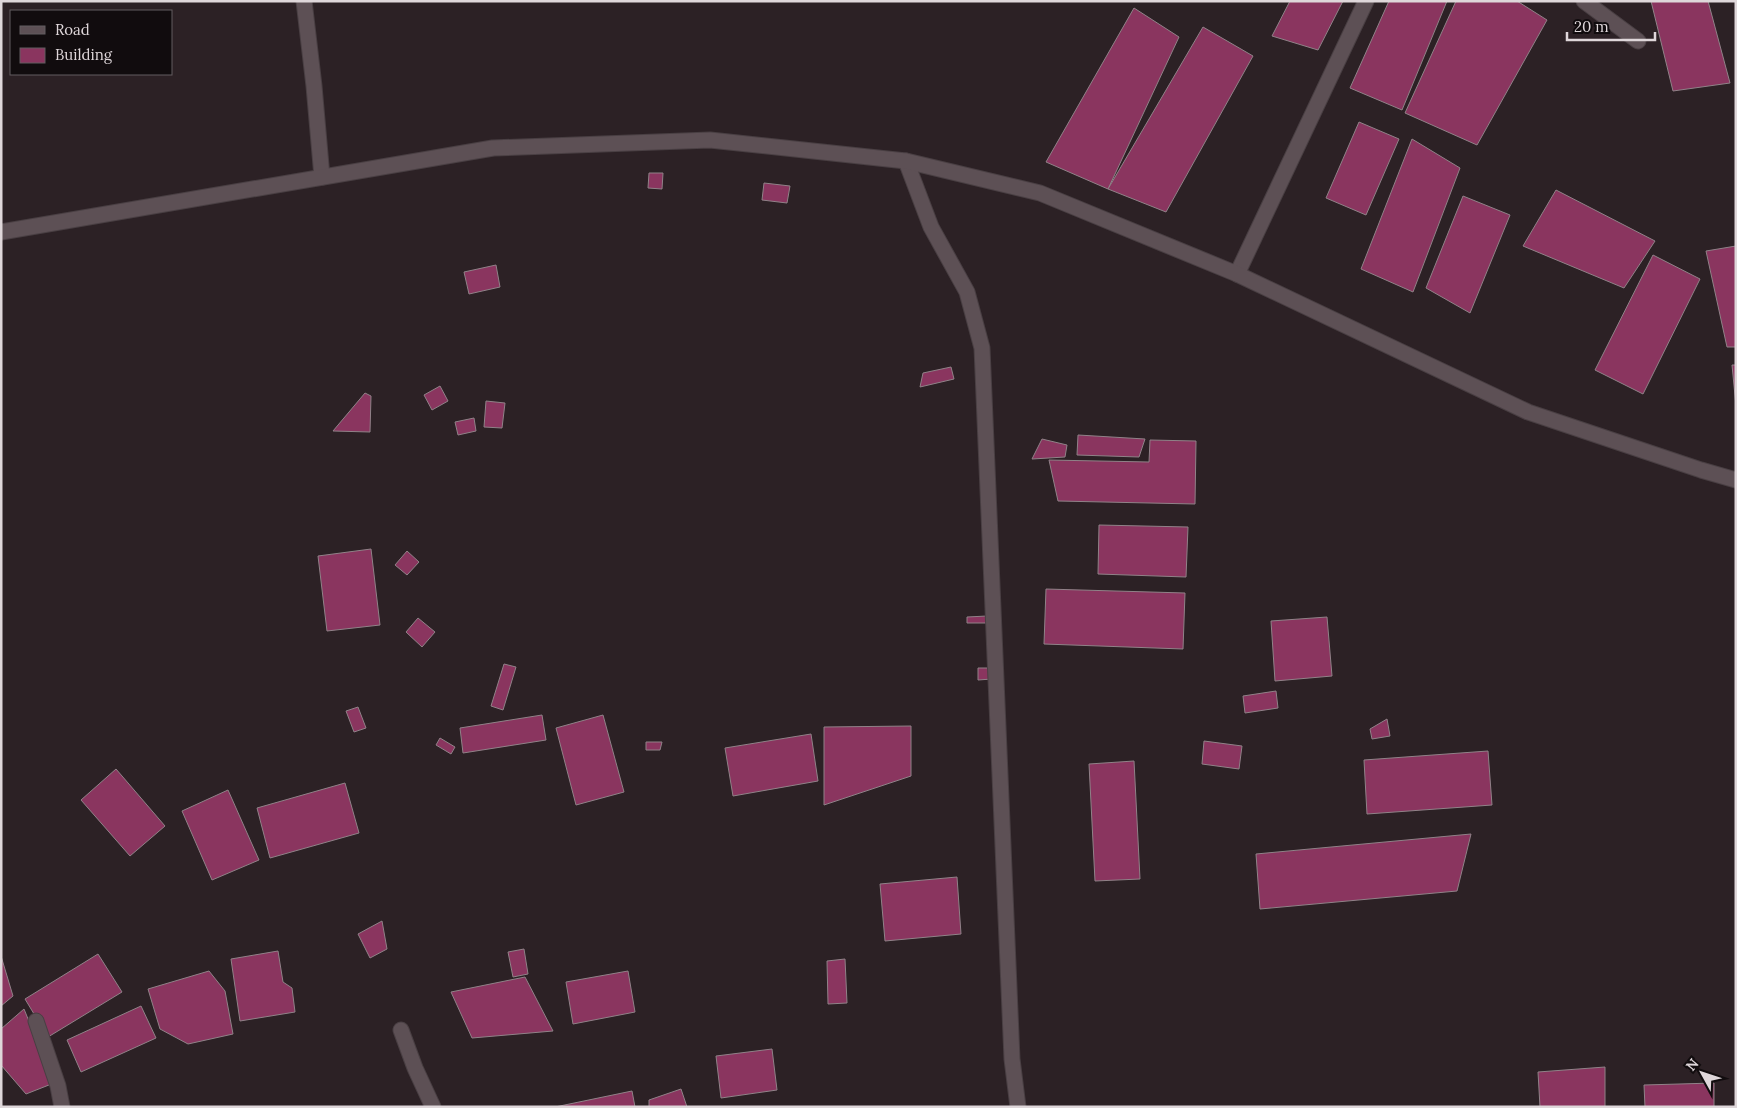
<svg xmlns="http://www.w3.org/2000/svg" width="1737" height="1108" font-family="Lora,serif">
	<rect width="100%" height="100%" fill="#2c2125"/>
	<g fill="#8a355f" stroke="#908288">
		<polygon points="1290,1 1343,1 1318,50 1272,36"/>
		<polygon points="1389,1 1447,1 1402,110 1350,88"/>
		<polygon points="1456,1 1517,1 1547,20 1477,145 1405,113"/>
		<polygon points="1651,1 1708,1 1730,83 1673,91"/>
		<polygon points="1134,8 1179,37 1108,189 1046,162"/>
		<polygon points="1203,27 1253,56 1166,212 1108,189"/>
		<polygon points="1359,122 1399,139 1366,215 1326,198"/>
		<polygon points="1412,139 1460,168 1413,292 1361,269"/>
		<polygon points="649,173 663,173 662,189 648,188"/>
		<polygon points="764,183 790,186 787,203 762,200"/>
		<polygon points="1556,190 1655,241 1624,288 1523,246"/>
		<polygon points="1463,196 1510,215 1470,313 1426,288"/>
		<polygon points="1736,246 1736,347 1727,347 1706,251"/>
		<polygon points="1653,255 1700,279 1643,394 1595,370"/>
		<polygon points="496,265 500,287 469,294 464,272"/>
		<polygon points="1732,365 1736,365 1736,406"/>
		<polygon points="951,367 954,379 920,387 923,373"/>
		<polygon points="440,386 448,401 432,410 424,395"/>
		<polygon points="365,393 371,396 370,432 333,431"/>
		<polygon points="486,401 505,403 502,428 484,427"/>
		<polygon points="474,418 476,431 458,435 455,422"/>
		<polygon points="1078,435 1145,439 1139,457 1077,455"/>
		<polygon points="1042,439 1067,445 1065,457 1032,459"/>
		<polygon points="1150,440 1196,441 1195,504 1058,501 1049,460 1149,462"/>
		<polygon points="1099,525 1188,527 1186,577 1098,574"/>
		<polygon points="371,549 380,625 327,631 318,556"/>
		<polygon points="407,551 419,562 407,575 395,565"/>
		<polygon points="1046,589 1185,593 1183,649 1044,644"/>
		<polygon points="987,616 987,623 967,623 967,617"/>
		<polygon points="1327,617 1332,676 1275,681 1271,621"/>
		<polygon points="418,618 435,632 422,647 406,632"/>
		<polygon points="504,664 516,667 503,710 491,706"/>
		<polygon points="978,668 992,668 992,679 978,680"/>
		<polygon points="1276,691 1278,708 1245,713 1243,696"/>
		<polygon points="358,707 366,728 354,732 346,711"/>
		<polygon points="542,715 546,740 463,753 460,728"/>
		<polygon points="603,715 624,792 576,805 556,728"/>
		<polygon points="1387,719 1390,736 1372,739 1370,729"/>
		<polygon points="911,726 911,776 824,805 824,727"/>
		<polygon points="811,734 818,781 733,796 725,748"/>
		<polygon points="440,738 455,747 451,754 436,745"/>
		<polygon points="1204,741 1242,746 1239,769 1202,764"/>
		<polygon points="646,742 662,742 660,750 646,750"/>
		<polygon points="1488,751 1492,805 1367,814 1364,760"/>
		<polygon points="1134,761 1140,879 1095,881 1089,764"/>
		<polygon points="116,769 165,826 130,856 81,800"/>
		<polygon points="345,783 359,833 270,858 257,808"/>
		<polygon points="228,790 259,860 212,880 182,811"/>
		<polygon points="1471,834 1457,891 1260,909 1256,854"/>
		<polygon points="957,877 961,934 885,941 880,884"/>
		<polygon points="382,921 387,949 370,958 358,934"/>
		<polygon points="524,949 528,974 513,977 508,952"/>
		<polygon points="278,951 283,982 292,988 295,1012 240,1021 231,959"/>
		<polygon points="98,954 122,992 48,1037 25,999"/>
		<polygon points="1,956 13,996 1,1006"/>
		<polygon points="845,959 847,1003 828,1004 827,961"/>
		<polygon points="209,971 225,991 233,1034 188,1044 160,1029 148,989"/>
		<polygon points="628,971 635,1012 573,1024 566,982"/>
		<polygon points="525,977 553,1031 472,1038 451,992"/>
		<polygon points="141,1006 156,1038 81,1072 67,1040"/>
		<polygon points="24,1009 54,1083 26,1094 1,1065 1,1029"/>
		<polygon points="772,1049 777,1090 721,1098 716,1056"/>
		<polygon points="1605,1067 1605,1107 1540,1107 1538,1072"/>
		<polygon points="1714,1083 1714,1107 1645,1107 1644,1085"/>
		<polygon points="681,1089 687,1107 649,1107 649,1100"/>
		<polygon points="632,1091 635,1107 555,1107"/>
	</g>
	<g fill="none" stroke-linecap="round" stroke-linejoin="round">
		<defs>
			<g id="minor">
				<polyline points="304,1 314,86 322,177"/>
				<polyline points="1584,1 1638,41"/>
				<polyline points="906,161 931,227 967,292 982,348 1012,1059 1018,1107"/>
				<polyline points="1237,274 1366,1"/>
				<polyline points="36,1021 58,1086 62,1107"/>
				<polyline points="401,1030 415,1068 433,1107"/>
			</g>
			<polyline id="secondary" points="1,232 493,148 710,140 906,161 1040,193 1237,274 1528,412 1701,470 1736,480"/>
		</defs>
		<use href="#minor" stroke="#493f43" stroke-width="17"/>
		<use href="#secondary" stroke="#493f43" stroke-width="17"/>
		<use href="#minor" stroke="#5d5055" stroke-width="15"/>
		<use href="#secondary" stroke="#5d5055" stroke-width="15"/>
	</g>
	<rect width="1737" height="1108" fill="none" stroke="#dfd7da" stroke-width="5"/>
	<rect x="10" y="10" width="162" height="65" fill="#110c0e" stroke="#635d60"/>
	<rect x="20" y="26" width="25" height="8" fill="#5d5055" stroke="#635d60"/>
	<text x="55" y="35" font-size="15" fill="#dfd7da">Road</text>
	<rect x="20" y="48" width="25" height="15" fill="#8a355f" stroke="#635d60"/>
	<text x="55" y="60" font-size="15" fill="#dfd7da">Building</text>
	<g transform="translate(1702 1073) rotate(310)" stroke="#110c0e" stroke-width="4" paint-order="stroke">
	<path d="M0-4L9 19L0 12L-9 19Z" fill="#dfd7da"/>
	<text y="-8" font-size="14" font-weight="bold" text-anchor="middle" fill="#dfd7da">N</text>
	</g>
	<path d="M1567 32v8h88v-8" fill="none" stroke="#dfd7da" stroke-width="2.5"/>
	<text x="1574" y="32" font-size="15" fill="#dfd7da" stroke="#110c0e" stroke-width="4" paint-order="stroke">20 m</text>
</svg>
